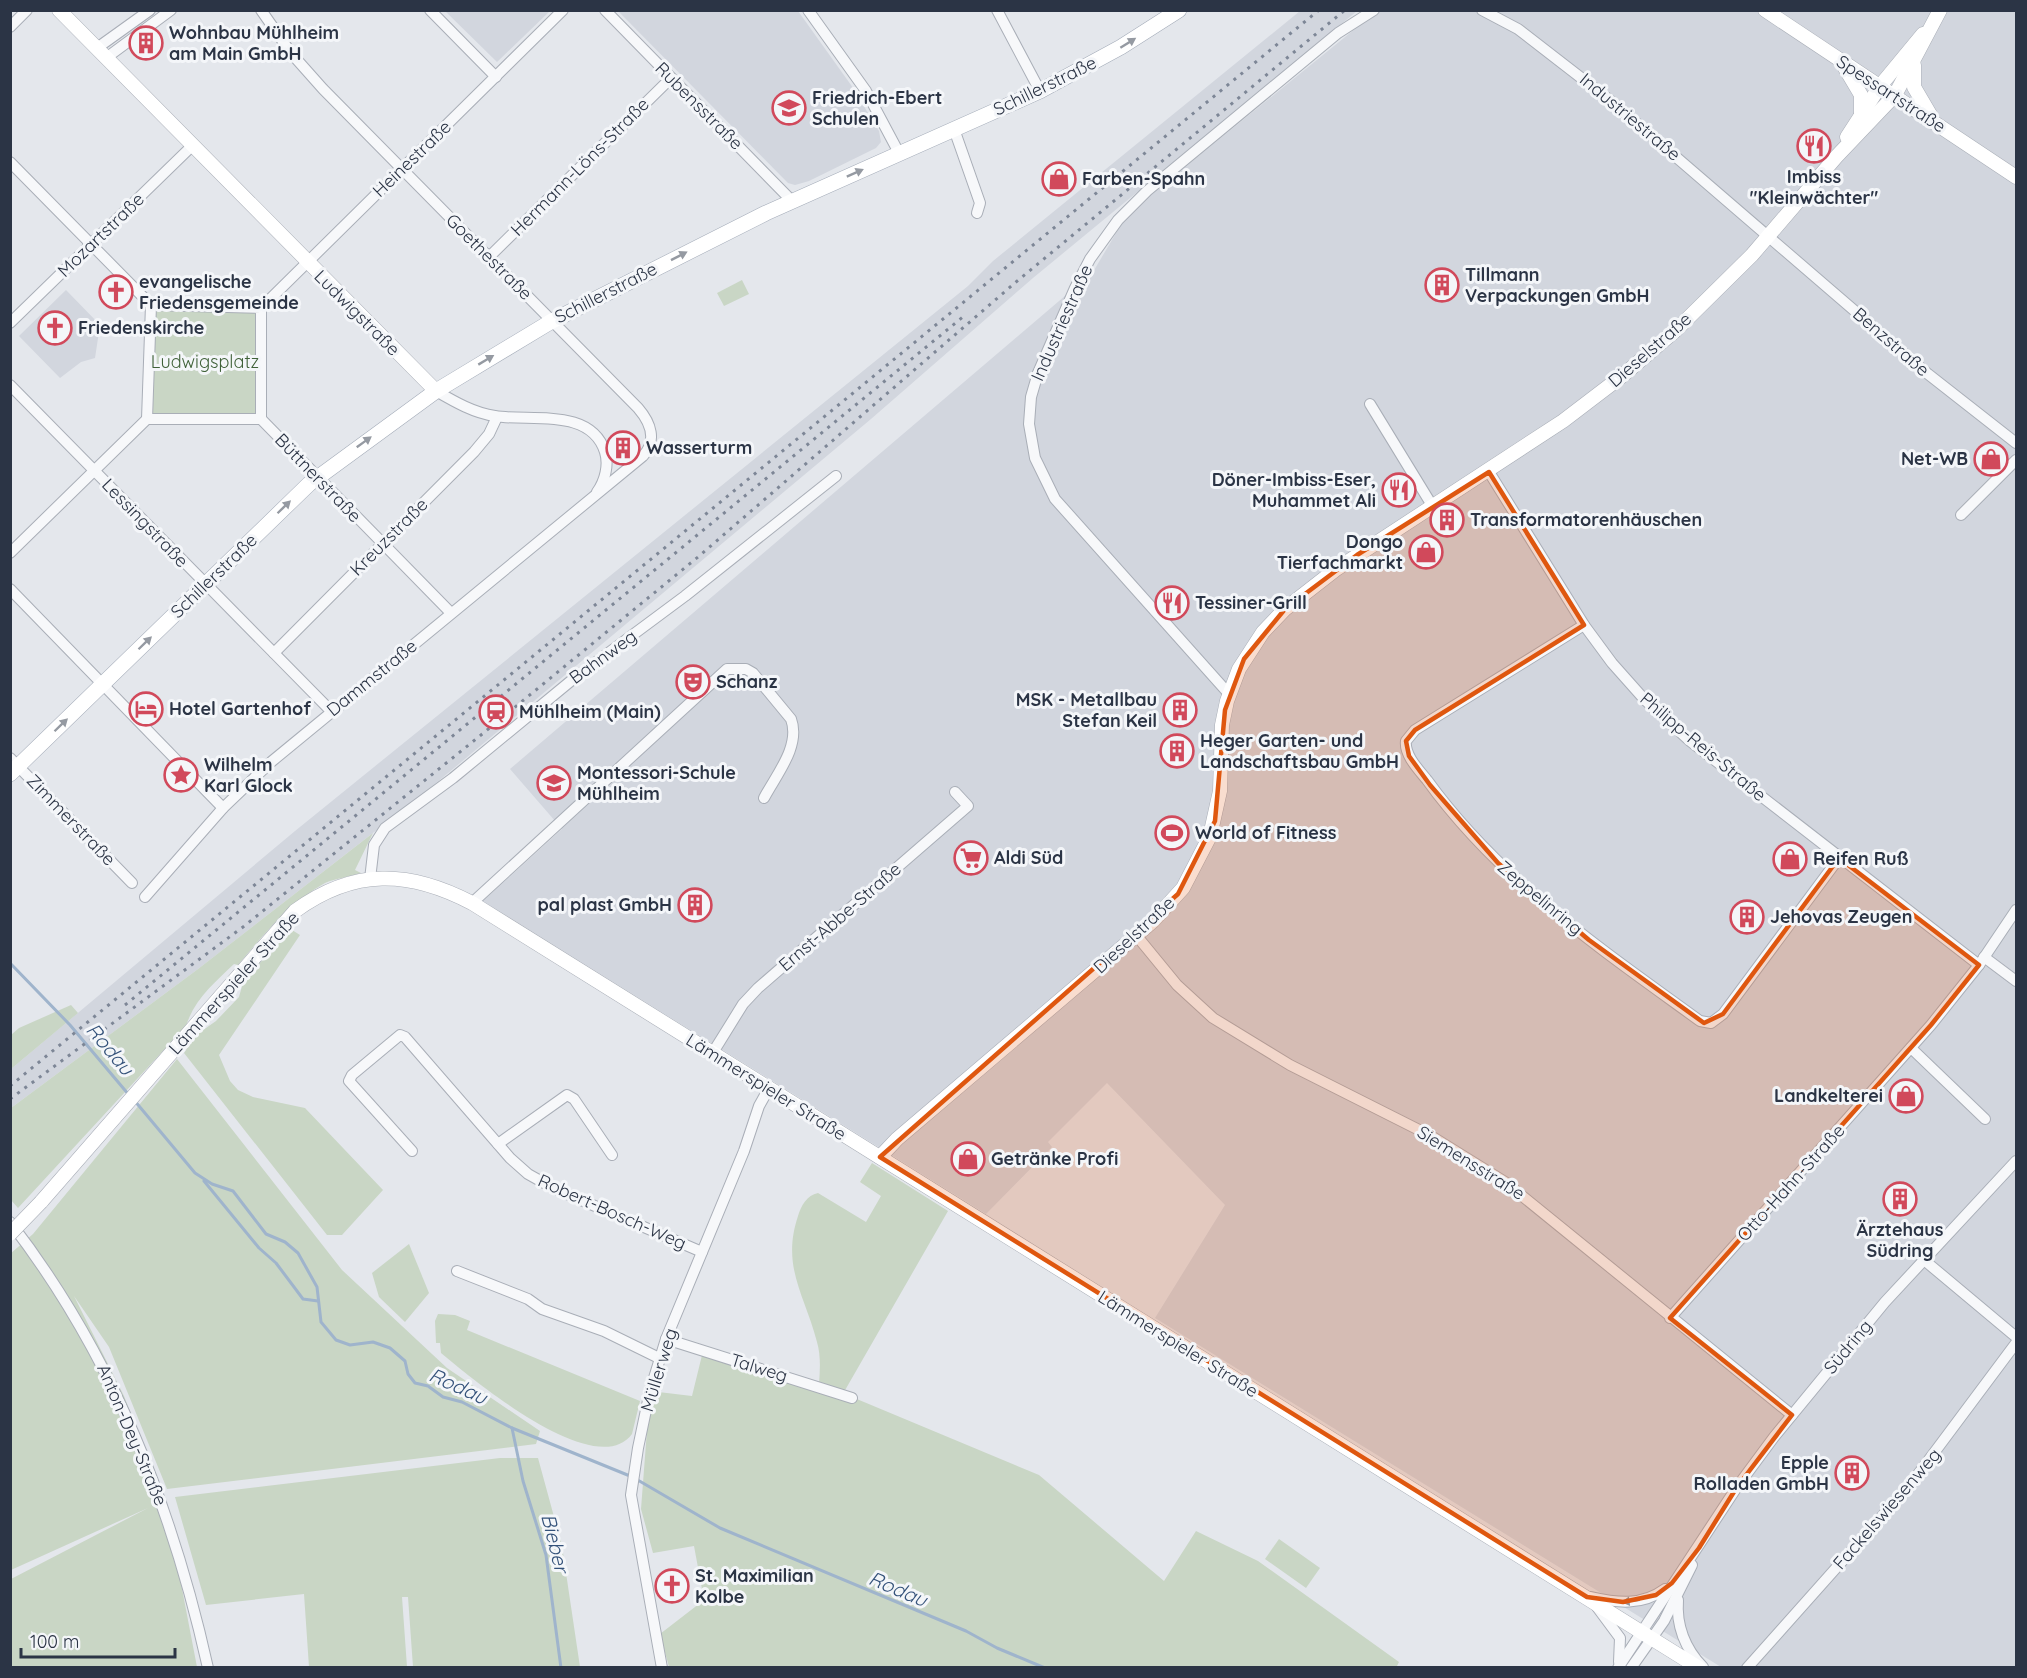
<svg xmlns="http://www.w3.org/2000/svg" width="2027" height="1678" font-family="Quicksand,sans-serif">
	<rect width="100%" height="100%" fill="#e4e7ec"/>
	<g fill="#d2d6de">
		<polygon points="445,11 550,11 497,62"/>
		<polygon points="618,11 798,11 851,85 879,131 881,142 876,148 809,181 795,185 788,183"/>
		<polygon points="1300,11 1357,11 1033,278 871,419 423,794 198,969 11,1108 11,1069 295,831 968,286 993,261"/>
		<polygon points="1377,11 2016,11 2016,1667 1721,1667 1155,1318 1225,1205 1107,1083 1048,1142 1052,1147 986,1214 483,901 562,829 510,769 1093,272 1122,223 1143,201"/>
		<polygon points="66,290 100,325 95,358 81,362 60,378 19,336"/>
	</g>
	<g fill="#c9d6c5">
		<polygon points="742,280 749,294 724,306 717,293"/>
		<polygon points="154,309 257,312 256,414 153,414"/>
		<path d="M373,833L355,870L361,873C350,877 336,878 325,883C289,903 264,934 238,965L234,964C215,982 194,1000 186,1026L18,1208L11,1200V1108L198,969Z"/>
		<polygon points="292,930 300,935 219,1055 230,1081 238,1090 253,1097 305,1108 383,1190 342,1235 327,1235 184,1053 196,1035 216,1021 239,997 244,979"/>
		<polygon points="71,1005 78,1013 11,1069 11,1035 19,1028"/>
		<polygon points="177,1059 342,1270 447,1368 540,1431 536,1444 167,1489 109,1347 74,1296 124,1396 165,1500 197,1667 11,1667 11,1579 148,1508 11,1570 10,1254 33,1234"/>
		<path d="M872,1163L948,1211L844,1392L828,1387L1039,1475L1164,1581L1196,1531L1258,1561L1399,1662L1396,1668L669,1667L660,1634L704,1600L694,1546L653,1553L641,1509L650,1391L692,1396L704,1347L819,1384C820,1370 821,1356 817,1342C805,1295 781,1267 798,1216C801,1206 807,1195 818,1193L866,1222L881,1196L860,1182Z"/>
		<polygon points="409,1244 429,1293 405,1322 379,1297 372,1273"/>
		<path d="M438,1314L455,1315L470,1321L467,1330L640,1401L632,1434C596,1483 471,1378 441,1353L440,1343H436L435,1321Z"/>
		<polygon points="500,1458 538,1458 562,1546 580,1667 413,1667 408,1597 402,1597 407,1667 309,1667 304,1594 206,1605 175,1497"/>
		<polygon points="1279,1539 1320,1568 1306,1588 1265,1559"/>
	</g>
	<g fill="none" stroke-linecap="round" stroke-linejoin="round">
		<g stroke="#9fb4cc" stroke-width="3">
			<polyline points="10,963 70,1025 129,1095"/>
			<polyline points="134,1100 195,1173 212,1184 233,1191 266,1234 285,1242 298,1253 317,1287 321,1322 336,1340 350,1345 373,1342 390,1348 405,1361 408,1374 415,1383 428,1386 443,1397 462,1402 512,1428 630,1476"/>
			<polyline points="204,1181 259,1248 276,1263 303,1299 318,1301"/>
			<polyline points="512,1428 523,1481 546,1555 561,1668"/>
			<polyline points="636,1479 720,1528 966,1631 997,1648 1045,1668"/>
		</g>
		<defs>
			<g id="street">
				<polyline points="430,10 496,77"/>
				<polyline points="605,10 792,201"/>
				<polyline points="808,10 866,91 899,153"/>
				<polyline points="997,10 1040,91"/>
				<polyline points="1482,10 1518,29 1611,101 1928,374 2016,443"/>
				<polyline points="10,27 27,10"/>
				<polyline points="97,48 150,10"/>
				<polyline points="106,58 171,10"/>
				<polyline points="954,129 980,203 977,213"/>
				<polyline points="10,162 151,305"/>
				<polyline points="489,257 671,78"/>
				<polygon points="151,305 261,308 261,419 147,419"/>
				<polyline points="261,308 563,10"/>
				<polyline points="10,323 192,146"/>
				<polyline points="10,385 331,711"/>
				<path d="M436,391C455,402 474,413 495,416C530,422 591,407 605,452C609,465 605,481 597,492"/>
				<polyline points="1370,404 1433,507"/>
				<polyline points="261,419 451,613"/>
				<polyline points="1489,472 1584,625 1612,663 1644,699 1690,741 1979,965"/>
				<polyline points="1961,515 2016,460"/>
				<polyline points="10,553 147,419"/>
				<polyline points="10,589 223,808"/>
				<path d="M1584,625L1415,730L1406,741C1404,755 1419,770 1427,780C1500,881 1601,949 1700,1021L1711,1023L1723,1014L1839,858"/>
				<polyline points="274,653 474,452 489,434 497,417"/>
				<polyline points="1229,694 1055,499 1035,458 1029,424 1031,397 1038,373 1075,288 1090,259 1118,220 1147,191 1338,33 1374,10"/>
				<polyline points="10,758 132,883"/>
				<polyline points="370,879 374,845 385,828 453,778 572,680 685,596 836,476"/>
				<path d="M145,897L223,808L271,762L643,456C657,441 651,423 638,408L323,89L291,53L261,10"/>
				<path d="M472,903L727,669H746L753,673L791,719C801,746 776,775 764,798"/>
				<polyline points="1136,935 1177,985 1213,1018 1290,1065 1431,1136 1505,1182 1792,1415"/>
				<polyline points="1984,957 2016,981"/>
				<polyline points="1911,1048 1985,1119"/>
				<polyline points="712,1054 743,1004 758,988 968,806 955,792"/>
				<polyline points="498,1144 567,1095 574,1099 612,1155"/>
				<polyline points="412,1151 349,1081 352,1075 400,1035 405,1037 510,1158 528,1174 553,1188 702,1252"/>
				<path d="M10,1222C112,1354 172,1506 208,1668"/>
				<polyline points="1924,1260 2016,1337"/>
				<polyline points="457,1271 528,1299 542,1309 604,1331 659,1358"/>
				<polyline points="1670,1318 1931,1025 1979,965 2016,910"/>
				<polyline points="666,1339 852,1398"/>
				<path d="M1591,1597C1617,1603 1642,1606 1665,1589"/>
				<path d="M1678,1600C1676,1625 1685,1649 1703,1667"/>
				<polyline points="1597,1607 1620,1638 1619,1662"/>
				<polyline points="662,1668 631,1495 638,1448 650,1391 666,1339 744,1151 759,1106 769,1088"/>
				<polyline points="1618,1668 1737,1487 1774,1437 1885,1302 2016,1161"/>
				<polyline points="1631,1668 1664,1621 1692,1565"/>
				<polyline points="1747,1668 1910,1485 2016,1343"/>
			</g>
			<g id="secondary">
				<polyline points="59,10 436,391"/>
				<polyline points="1765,10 2016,177"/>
				<polyline points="1914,65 1914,87 1931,116"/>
				<polyline points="1845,68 1861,95 1861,115"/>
				<polyline points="1847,137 1880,86 1923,34"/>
				<polyline points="880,1157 897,1139 1153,921 1183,888 1210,836 1220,791 1222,725 1227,701 1239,669 1263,632 1285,609 1335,570 1563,421 1622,376 1676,330 1752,255 1836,157 1895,95 1940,10"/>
				<path d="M41,1202L295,911C354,868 409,870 472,903L1699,1668"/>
			</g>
			<polyline id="primary" points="10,774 309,484 436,391 552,321 766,213 1040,91 1121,47 1179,10"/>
		</defs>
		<use href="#street" stroke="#a9aeb7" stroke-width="12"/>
		<use href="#secondary" stroke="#a9aeb7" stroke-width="15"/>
		<use href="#primary" stroke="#a3abb8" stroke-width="16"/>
		<use href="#street" stroke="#f7f8fa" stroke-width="10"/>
		<use href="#secondary" stroke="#fff" stroke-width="14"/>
		<use href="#primary" stroke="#fff" stroke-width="15"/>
		<g stroke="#7d8696" stroke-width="3" stroke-dasharray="3 6" stroke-linecap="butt">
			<polyline points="125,1005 964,316"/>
			<polyline points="10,1086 1319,10"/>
			<polyline points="10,1099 243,927 481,735 698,557 1016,282 1345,10"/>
		</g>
		<defs>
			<polyline id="secondary-bridge" points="10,1234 41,1202"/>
		</defs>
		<use href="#secondary-bridge" stroke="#a9aeb7" stroke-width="15" stroke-linecap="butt"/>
		<use href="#secondary-bridge" stroke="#fff" stroke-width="14"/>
	</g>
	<defs><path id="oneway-solid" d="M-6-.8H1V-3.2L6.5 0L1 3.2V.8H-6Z" transform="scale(1.5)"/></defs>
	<g fill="#959aa2">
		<use href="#oneway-solid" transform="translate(1128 43) rotate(-32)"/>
		<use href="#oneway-solid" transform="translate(855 173) rotate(-24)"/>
		<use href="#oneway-solid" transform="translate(679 256) rotate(-27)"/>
		<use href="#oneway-solid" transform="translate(486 360) rotate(-31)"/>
		<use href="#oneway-solid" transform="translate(364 442) rotate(-36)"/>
		<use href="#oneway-solid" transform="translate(284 507) rotate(-44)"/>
		<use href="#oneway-solid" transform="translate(145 643) rotate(-44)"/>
		<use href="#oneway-solid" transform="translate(61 725) rotate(-44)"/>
	</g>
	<use fill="#9196a0" href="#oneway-solid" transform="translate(1631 1601) rotate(173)"/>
	<path fill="#df570f" fill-opacity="0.2" stroke="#df570f" stroke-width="4.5" stroke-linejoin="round" d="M1489,472L1584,625L1415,730L1406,741L1409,756L1430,785L1498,863L1589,940L1704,1023L1723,1014L1839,858L1979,965L1931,1025L1670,1318L1792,1415L1737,1487L1699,1548L1672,1583L1656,1595L1623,1602L1587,1597L880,1157L1178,894L1215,821L1225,710L1244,659L1285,609L1357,555Z"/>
	<defs>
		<symbol id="building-ring" viewBox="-11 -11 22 22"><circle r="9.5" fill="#f4f6f9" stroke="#d1495b" stroke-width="1.5"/><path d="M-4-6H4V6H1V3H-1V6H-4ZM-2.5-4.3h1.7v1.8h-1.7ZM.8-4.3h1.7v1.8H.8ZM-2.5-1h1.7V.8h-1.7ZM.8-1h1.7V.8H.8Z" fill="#d1495b"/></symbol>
		<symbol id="school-ring" viewBox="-11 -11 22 22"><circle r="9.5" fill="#f4f6f9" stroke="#d1495b" stroke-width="1.5"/><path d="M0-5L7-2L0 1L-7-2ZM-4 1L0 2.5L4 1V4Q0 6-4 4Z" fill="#d1495b"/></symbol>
		<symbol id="restaurant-ring" viewBox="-11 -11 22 22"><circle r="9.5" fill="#f4f6f9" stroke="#d1495b" stroke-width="1.5"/><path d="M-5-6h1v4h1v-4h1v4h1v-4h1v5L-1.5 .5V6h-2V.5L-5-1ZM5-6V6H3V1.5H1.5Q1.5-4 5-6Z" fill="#d1495b"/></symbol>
		<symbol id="shop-ring" viewBox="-11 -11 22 22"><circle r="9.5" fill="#f4f6f9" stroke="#d1495b" stroke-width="1.5"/><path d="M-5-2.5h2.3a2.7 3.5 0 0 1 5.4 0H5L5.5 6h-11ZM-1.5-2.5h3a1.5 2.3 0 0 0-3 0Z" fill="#d1495b"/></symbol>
		<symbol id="church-ring" viewBox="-11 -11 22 22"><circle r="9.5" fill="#f4f6f9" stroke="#d1495b" stroke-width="1.5"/><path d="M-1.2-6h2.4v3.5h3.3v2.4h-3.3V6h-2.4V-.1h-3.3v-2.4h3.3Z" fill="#d1495b"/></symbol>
		<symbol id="theatre-ring" viewBox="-11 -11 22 22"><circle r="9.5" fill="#f4f6f9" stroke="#d1495b" stroke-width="1.5"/><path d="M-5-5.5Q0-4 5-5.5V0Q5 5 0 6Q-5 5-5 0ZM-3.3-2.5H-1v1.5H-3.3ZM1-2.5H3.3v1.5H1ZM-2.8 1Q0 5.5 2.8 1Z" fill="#d1495b"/></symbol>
		<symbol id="hotel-ring" viewBox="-11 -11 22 22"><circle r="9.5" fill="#f4f6f9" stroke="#d1495b" stroke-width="1.5"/><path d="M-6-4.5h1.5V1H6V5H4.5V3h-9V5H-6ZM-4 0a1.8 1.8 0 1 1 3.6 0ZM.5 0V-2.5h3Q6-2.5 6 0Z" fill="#d1495b"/></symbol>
		<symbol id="station-ring" viewBox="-11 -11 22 22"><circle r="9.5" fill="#f4f6f9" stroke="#d1495b" stroke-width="1.5"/><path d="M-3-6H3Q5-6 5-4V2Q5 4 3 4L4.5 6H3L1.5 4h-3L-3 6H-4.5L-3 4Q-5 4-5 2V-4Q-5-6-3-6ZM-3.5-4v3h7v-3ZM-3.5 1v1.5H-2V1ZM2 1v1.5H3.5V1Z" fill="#d1495b"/></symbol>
		<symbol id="sight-ring" viewBox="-11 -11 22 22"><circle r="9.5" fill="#f4f6f9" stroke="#d1495b" stroke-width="1.5"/><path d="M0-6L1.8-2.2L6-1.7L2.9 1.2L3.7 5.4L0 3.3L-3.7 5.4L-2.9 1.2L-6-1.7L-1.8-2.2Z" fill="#d1495b"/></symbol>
		<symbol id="stadium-ring" viewBox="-11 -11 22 22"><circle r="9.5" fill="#f4f6f9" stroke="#d1495b" stroke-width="1.5"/><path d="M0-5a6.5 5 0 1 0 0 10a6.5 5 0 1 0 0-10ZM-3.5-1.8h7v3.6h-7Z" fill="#d1495b"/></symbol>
		<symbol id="supermarket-ring" viewBox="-11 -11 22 22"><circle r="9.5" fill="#f4f6f9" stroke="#d1495b" stroke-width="1.5"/><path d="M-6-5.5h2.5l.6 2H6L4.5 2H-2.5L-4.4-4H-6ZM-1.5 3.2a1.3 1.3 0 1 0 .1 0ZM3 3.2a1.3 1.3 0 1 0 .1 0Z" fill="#d1495b"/></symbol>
	</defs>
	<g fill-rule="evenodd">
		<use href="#building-ring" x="127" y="24" width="38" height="38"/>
		<use href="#school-ring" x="770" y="89" width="38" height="38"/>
		<use href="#restaurant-ring" x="1795" y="127" width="38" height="38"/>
		<use href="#shop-ring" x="1040" y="160" width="38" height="38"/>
		<use href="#building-ring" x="1423" y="266" width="38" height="38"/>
		<use href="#church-ring" x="97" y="273" width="38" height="38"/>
		<use href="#church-ring" x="36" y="309" width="38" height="38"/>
		<use href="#building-ring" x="604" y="429" width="38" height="38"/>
		<use href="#shop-ring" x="1972" y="440" width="38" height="38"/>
		<use href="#restaurant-ring" x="1380" y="471" width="38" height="38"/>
		<use href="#building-ring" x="1428" y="501" width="38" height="38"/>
		<use href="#shop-ring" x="1407" y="533" width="38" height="38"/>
		<use href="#restaurant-ring" x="1153" y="584" width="38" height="38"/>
		<use href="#theatre-ring" x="674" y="663" width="38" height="38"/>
		<use href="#hotel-ring" x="127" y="690" width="38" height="38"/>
		<use href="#building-ring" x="1161" y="691" width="38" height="38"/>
		<use href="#station-ring" x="477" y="693" width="38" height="38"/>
		<use href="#building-ring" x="1158" y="732" width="38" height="38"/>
		<use href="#sight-ring" x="162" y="756" width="38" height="38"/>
		<use href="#school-ring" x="535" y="764" width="38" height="38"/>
		<use href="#stadium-ring" x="1153" y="814" width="38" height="38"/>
		<use href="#supermarket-ring" x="952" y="839" width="38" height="38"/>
		<use href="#shop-ring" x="1771" y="840" width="38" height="38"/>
		<use href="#building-ring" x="676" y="886" width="38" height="38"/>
		<use href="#building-ring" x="1728" y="898" width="38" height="38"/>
		<use href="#shop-ring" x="1887" y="1077" width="38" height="38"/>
		<use href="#shop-ring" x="949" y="1140" width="38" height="38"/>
		<use href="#building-ring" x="1881" y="1180" width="38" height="38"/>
		<use href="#building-ring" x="1833" y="1454" width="38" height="38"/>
		<use href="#church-ring" x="653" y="1567" width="38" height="38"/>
	</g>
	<g text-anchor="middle" stroke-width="6" stroke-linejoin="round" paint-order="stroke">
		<g font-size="18" font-weight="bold" fill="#2b3445" stroke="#f4f6f9" text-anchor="start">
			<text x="169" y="39">Wohnbau Mühlheim<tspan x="169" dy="21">am Main GmbH</tspan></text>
			<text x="812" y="104">Friedrich-Ebert<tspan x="812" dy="21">Schulen</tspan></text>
			<text x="1814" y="183" text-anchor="middle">Imbiss<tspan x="1814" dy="21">"Kleinwächter"</tspan></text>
			<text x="1082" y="185">Farben-Spahn</text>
			<text x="1465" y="281">Tillmann<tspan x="1465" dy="21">Verpackungen GmbH</tspan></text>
			<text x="139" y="288">evangelische<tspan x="139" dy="21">Friedensgemeinde</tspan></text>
			<text x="78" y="334">Friedenskirche</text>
			<text x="646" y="454">Wasserturm</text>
			<text x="1968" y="465" text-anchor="end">Net-WB</text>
			<text x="1376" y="486" text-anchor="end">Döner-Imbiss-Eser,<tspan x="1376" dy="21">Muhammet Ali</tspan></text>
			<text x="1470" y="526">Transformatorenhäuschen</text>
			<text x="1403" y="548" text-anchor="end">Dongo<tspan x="1403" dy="21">Tierfachmarkt</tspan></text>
			<text x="1195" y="609">Tessiner-Grill</text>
			<text x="716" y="688">Schanz</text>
			<text x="1157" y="706" text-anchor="end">MSK - Metallbau<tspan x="1157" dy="21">Stefan Keil</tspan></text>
			<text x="169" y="715">Hotel Gartenhof</text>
			<text x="519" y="718">Mühlheim (Main)</text>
			<text x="1200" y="747">Heger Garten- und<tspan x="1200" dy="21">Landschaftsbau GmbH</tspan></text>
			<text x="204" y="771">Wilhelm<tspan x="204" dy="21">Karl Glock</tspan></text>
			<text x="577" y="779">Montessori-Schule<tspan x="577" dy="21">Mühlheim</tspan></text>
			<text x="1195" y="839">World of Fitness</text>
			<text x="994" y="864">Aldi Süd</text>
			<text x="1813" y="865">Reifen Ruß</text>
			<text x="672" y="911" text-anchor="end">pal plast GmbH</text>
			<text x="1770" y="923">Jehovas Zeugen</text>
			<text x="1883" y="1102" text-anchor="end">Landkelterei</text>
			<text x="991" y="1165">Getränke Profi</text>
			<text x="1900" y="1236" text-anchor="middle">Ärztehaus<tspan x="1900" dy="21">Südring</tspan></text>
			<text x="1829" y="1469" text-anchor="end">Epple<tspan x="1829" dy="21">Rolladen GmbH</tspan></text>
			<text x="695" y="1582">St. Maximilian<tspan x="695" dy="21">Kolbe</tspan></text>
		</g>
		<g font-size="18" fill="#2b3445" stroke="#f4f6f9">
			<text transform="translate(1045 86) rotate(-26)" y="6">Schillerstraße</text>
			<text transform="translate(1891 94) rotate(33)" y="6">Spessartstraße</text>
			<text transform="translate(699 106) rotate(45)" y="6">Rubensstraße</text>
			<text transform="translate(1630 117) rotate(40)" y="6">Industriestraße</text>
			<text transform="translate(412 159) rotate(-44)" y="6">Heinestraße</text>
			<text transform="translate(580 167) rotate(-45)" y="6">Hermann-Löns-Straße</text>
			<text transform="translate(101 235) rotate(-44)" y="6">Mozartstraße</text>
			<text transform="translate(489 257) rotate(45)" y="6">Goethestraße</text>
			<text transform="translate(606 293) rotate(-27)" y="6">Schillerstraße</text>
			<text transform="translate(357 313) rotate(45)" y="6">Ludwigstraße</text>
			<text transform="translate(1062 323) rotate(-66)" y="6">Industriestraße</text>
			<text transform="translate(1891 342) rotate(41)" y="6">Benzstraße</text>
			<text transform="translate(1650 350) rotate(-41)" y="6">Dieselstraße</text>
			<text transform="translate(318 478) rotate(46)" y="6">Büttnerstraße</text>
			<text transform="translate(145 523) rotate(46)" y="6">Lessingstraße</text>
			<text transform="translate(389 537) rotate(-45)" y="6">Kreuzstraße</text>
			<text transform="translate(214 576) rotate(-44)" y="6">Schillerstraße</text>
			<text transform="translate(603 657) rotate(-36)" y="6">Bahnweg</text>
			<text transform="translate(372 678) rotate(-39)" y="6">Dammstraße</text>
			<text transform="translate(1703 747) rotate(40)" y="6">Philipp-Reis-Straße</text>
			<text transform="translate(71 820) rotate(46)" y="6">Zimmerstraße</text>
			<text transform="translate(1540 898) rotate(40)" y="6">Zeppelinring</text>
			<text transform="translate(840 917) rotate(-41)" y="6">Ernst-Abbe-Straße</text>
			<text transform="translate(1134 935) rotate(-43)" y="6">Dieselstraße</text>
			<text transform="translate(234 983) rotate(-48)" y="6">Lämmerspieler Straße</text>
			<text transform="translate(766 1087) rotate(32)" y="6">Lämmerspieler Straße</text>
			<text transform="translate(1471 1163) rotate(32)" y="6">Siemensstraße</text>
			<text transform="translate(1791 1183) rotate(-48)" y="6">Otto-Hahn-Straße</text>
			<text transform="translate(612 1212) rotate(24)" y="6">Robert-Bosch-Weg</text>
			<text transform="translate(1178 1344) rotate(32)" y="6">Lämmerspieler Straße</text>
			<text transform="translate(1848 1347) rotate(-50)" y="6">Südring</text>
			<text transform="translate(759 1368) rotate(17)" y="6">Talweg</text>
			<text transform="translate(659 1370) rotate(-73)" y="6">Müllerweg</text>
			<text transform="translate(132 1435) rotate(67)" y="6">Anton-Dey-Straße</text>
			<text transform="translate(1887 1509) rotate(-49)" y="6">Fackelswiesenweg</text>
		</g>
		<g font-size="18" fill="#3f6138" stroke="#f4f6f9">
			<text x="205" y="368">Ludwigsplatz</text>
		</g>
		<g font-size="20" font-style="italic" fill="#34527a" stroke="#f4f6f9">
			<text transform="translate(110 1049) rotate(50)" y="7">Rodau</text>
			<text transform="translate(458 1386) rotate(24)" y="7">Rodau</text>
			<text transform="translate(555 1543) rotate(76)" y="7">Bieber</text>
			<text transform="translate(898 1589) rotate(23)" y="7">Rodau</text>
		</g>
	</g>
	<rect width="2027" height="1678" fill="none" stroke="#2b3445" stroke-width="24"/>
	<path d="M21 1648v9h154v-9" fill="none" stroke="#2b3445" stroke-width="3"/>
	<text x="30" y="1648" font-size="18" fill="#2b3445" stroke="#f4f6f9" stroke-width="4.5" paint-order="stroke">100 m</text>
</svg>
